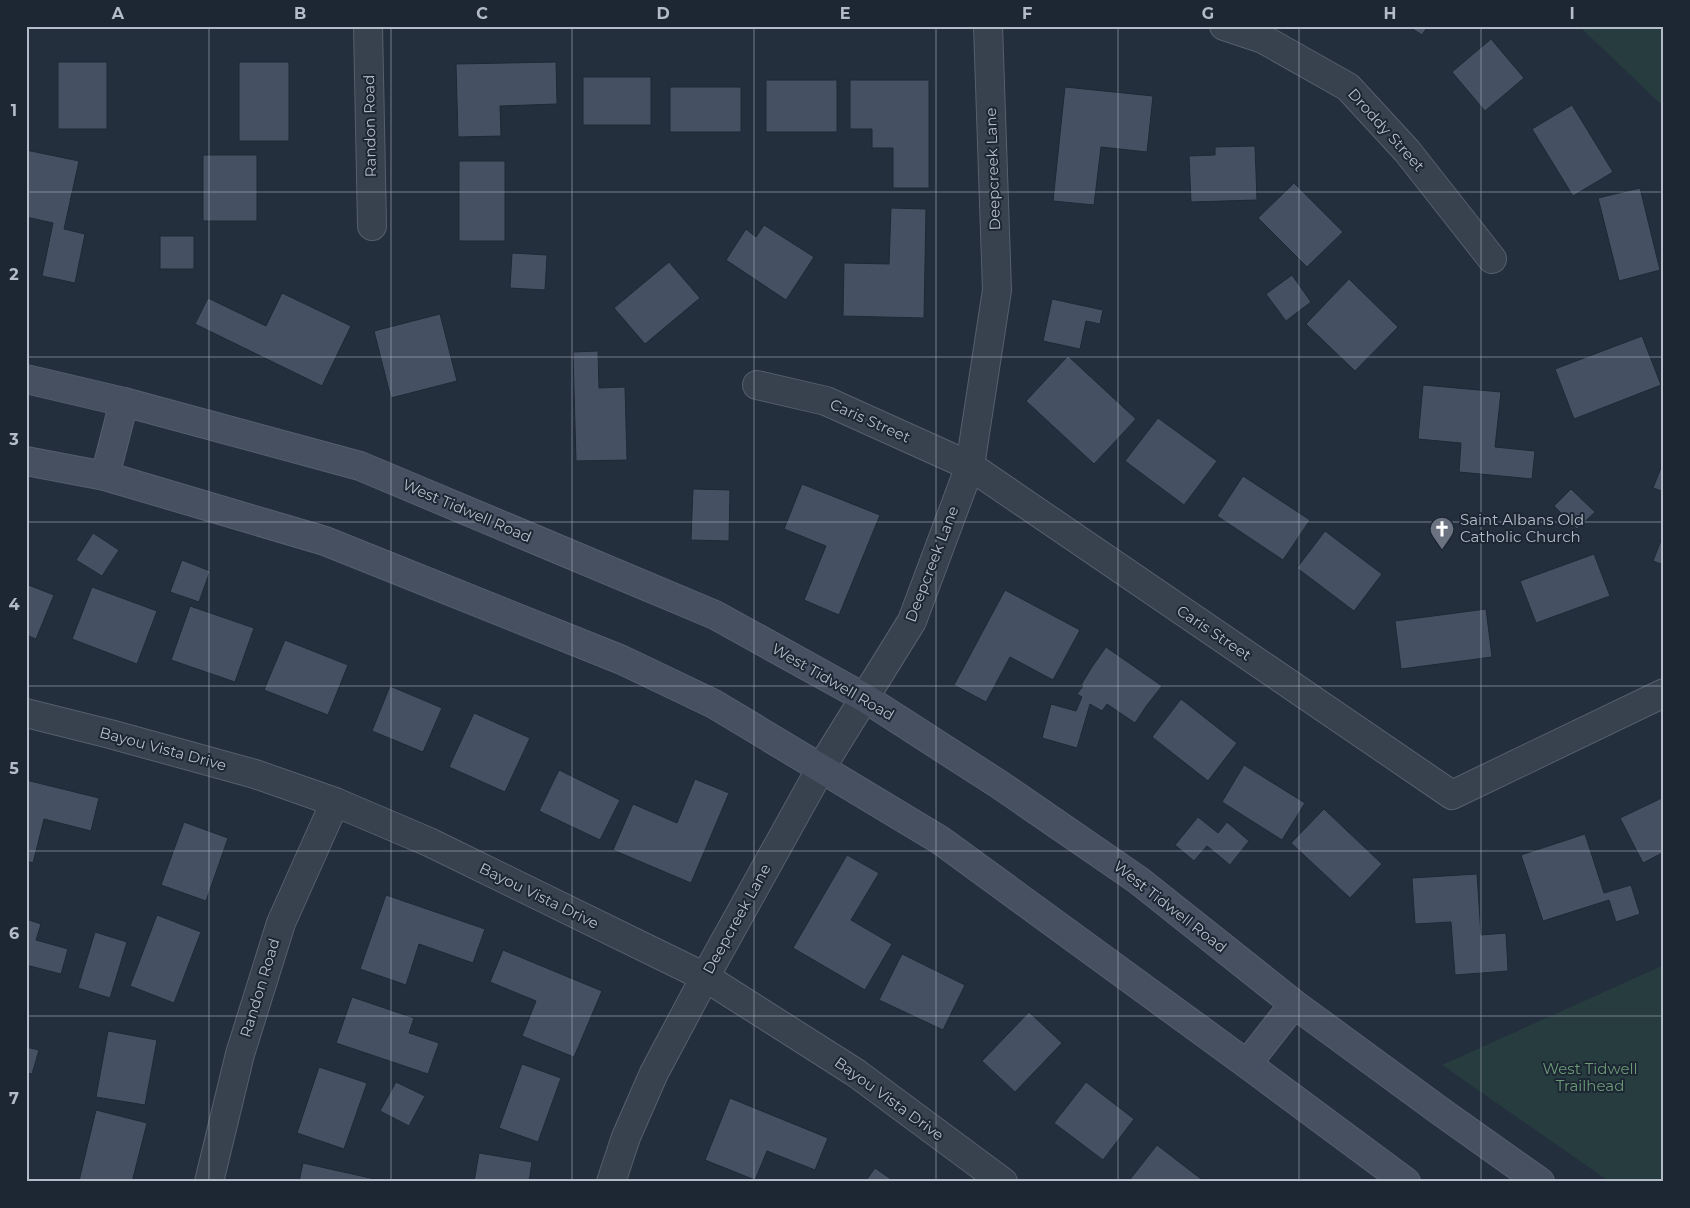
<svg xmlns="http://www.w3.org/2000/svg" width="1690" height="1208" font-family="Montserrat,sans-serif">
	<rect width="100%" height="100%" fill="#242f3e"/>
	<g fill="#263c3f">
		<polygon points="1579,26 1664,26 1664,107"/>
		<polygon points="1664,965 1664,1182 1610,1182 1442,1065"/>
	</g>
	<g fill="#455162" stroke="#1f2835">
		<polygon points="1408,26 1428,26 1422,35"/>
		<polygon points="1491,39 1524,78 1485,111 1452,72"/>
		<rect x="58" y="62" width="49" height="67"/>
		<rect x="239" y="62" width="50" height="79"/>
		<polygon points="556,62 557,104 500,106 501,136 458,137 456,64"/>
		<rect x="583" y="77" width="68" height="48"/>
		<rect x="766" y="80" width="71" height="52"/>
		<polygon points="850,80 929,80 929,188 893,188 893,148 872,148 872,129 850,129"/>
		<rect x="670" y="87" width="71" height="45"/>
		<polygon points="1065,87 1153,96 1147,152 1101,147 1094,205 1053,201"/>
		<polygon points="1572,105 1613,172 1573,196 1532,129"/>
		<polygon points="1255,146 1257,200 1191,202 1189,156 1215,155 1215,147"/>
		<polygon points="26,150 79,161 64,229 85,234 75,283 42,276 53,223 26,217"/>
		<rect x="203" y="155" width="54" height="66"/>
		<rect x="459" y="161" width="46" height="80"/>
		<polygon points="1294,183 1343,232 1307,267 1258,218"/>
		<polygon points="1640,188 1660,270 1619,281 1598,198"/>
		<polygon points="891,208 926,209 924,318 843,316 844,263 889,264"/>
		<polygon points="764,225 814,257 786,300 726,260 746,229 756,237"/>
		<rect x="160" y="236" width="34" height="33"/>
		<polygon points="512,253 547,255 545,290 510,288"/>
		<polygon points="669,262 700,298 645,344 614,308"/>
		<polygon points="1292,275 1311,302 1286,321 1266,294"/>
		<polygon points="1349,279 1398,327 1355,371 1306,324"/>
		<polygon points="282,293 351,326 322,386 195,324 208,298 266,326"/>
		<polygon points="1052,299 1103,310 1100,324 1086,321 1080,349 1043,341"/>
		<polygon points="440,314 457,381 391,398 374,331"/>
		<polygon points="1642,336 1661,385 1574,419 1555,369"/>
		<polygon points="598,351 599,388 625,387 627,460 576,461 573,352"/>
		<polygon points="1068,356 1136,419 1094,464 1026,401"/>
		<polygon points="1423,385 1501,392 1495,447 1535,451 1532,479 1459,472 1461,443 1418,439"/>
		<polygon points="1158,418 1217,461 1184,505 1125,461"/>
		<polygon points="1664,460 1664,492 1653,488"/>
		<polygon points="1243,476 1310,520 1283,560 1217,516"/>
		<polygon points="802,484 880,515 839,615 804,600 826,546 784,529"/>
		<polygon points="693,489 730,490 729,541 691,540"/>
		<polygon points="1571,489 1595,512 1577,529 1554,506"/>
		<polygon points="1325,531 1382,574 1354,611 1297,568"/>
		<polygon points="93,533 119,550 102,576 76,560"/>
		<polygon points="1664,533 1664,565 1653,561"/>
		<polygon points="1594,554 1610,596 1536,623 1520,581"/>
		<polygon points="182,560 210,571 199,602 170,592"/>
		<polygon points="26,584 54,595 36,639 26,635"/>
		<polygon points="92,587 157,611 137,664 72,639"/>
		<polygon points="1005,590 1080,630 1053,680 1010,657 986,702 954,685"/>
		<polygon points="190,606 254,628 235,682 171,660"/>
		<polygon points="1486,609 1492,657 1401,669 1395,621"/>
		<polygon points="285,640 348,665 328,715 264,690"/>
		<polygon points="1106,647 1162,686 1147,705 1135,723 1107,704 1102,711 1090,704 1077,748 1042,738 1051,704 1076,711 1082,697 1077,694 1083,686 1081,685 1092,667"/>
		<polygon points="390,686 442,708 423,752 372,731"/>
		<polygon points="1181,699 1237,743 1208,781 1152,737"/>
		<polygon points="474,713 530,738 505,792 449,767"/>
		<polygon points="1244,765 1305,803 1282,840 1222,802"/>
		<polygon points="559,770 620,800 600,840 539,811"/>
		<polygon points="695,779 729,793 691,883 613,850 633,804 677,823"/>
		<polygon points="26,780 99,798 91,831 44,819 33,863 26,861"/>
		<polygon points="1664,797 1664,852 1643,863 1620,818"/>
		<polygon points="1324,809 1382,864 1350,898 1291,843"/>
		<polygon points="1198,817 1218,833 1227,822 1249,841 1230,865 1207,846 1194,861 1175,845"/>
		<polygon points="184,822 228,838 206,901 161,885"/>
		<polygon points="1585,834 1604,893 1631,885 1640,914 1616,922 1609,900 1543,921 1521,855"/>
		<polygon points="847,855 879,873 851,920 892,944 865,990 793,948"/>
		<polygon points="1477,874 1481,935 1506,933 1508,971 1455,975 1451,922 1415,924 1412,878"/>
		<polygon points="386,895 485,929 473,963 419,944 406,985 360,969"/>
		<polygon points="157,915 201,932 174,1003 130,986"/>
		<polygon points="26,919 41,924 36,940 68,949 61,974 26,965"/>
		<polygon points="95,932 127,942 110,998 78,988"/>
		<polygon points="503,950 602,991 574,1057 522,1036 536,1001 490,982"/>
		<polygon points="902,954 965,985 943,1030 879,1000"/>
		<polygon points="352,997 414,1018 409,1033 439,1043 428,1074 336,1043"/>
		<polygon points="1029,1012 1062,1043 1015,1092 982,1061"/>
		<polygon points="108,1031 157,1040 145,1105 96,1097"/>
		<polygon points="26,1047 39,1050 32,1074 26,1073"/>
		<polygon points="522,1064 561,1078 538,1142 499,1128"/>
		<polygon points="319,1067 367,1083 344,1149 297,1133"/>
		<polygon points="396,1082 425,1096 409,1126 380,1111"/>
		<polygon points="1086,1082 1134,1119 1103,1160 1054,1123"/>
		<polygon points="730,1098 828,1138 815,1170 767,1151 755,1180 705,1160"/>
		<polygon points="96,1110 147,1123 132,1182 79,1181"/>
		<polygon points="1157,1145 1205,1182 1128,1182"/>
		<polygon points="479,1153 532,1162 529,1182 474,1182"/>
		<polygon points="303,1163 388,1182 299,1182"/>
		<polygon points="875,1168 895,1182 865,1182"/>
	</g>
	<g fill="none" stroke-linecap="round" stroke-linejoin="round">
		<defs>
			<g id="street">
				<polyline points="368,26 372,226"/>
				<polyline points="1224,26 1263,39 1348,87 1407,151 1492,259"/>
				<polyline points="757,385 826,401 970,466 1452,795 1664,693"/>
				<polyline points="26,713 110,734 255,774 335,802 429,842 705,977 856,1073 1003,1182"/>
				<polyline points="209,1182 240,1054 281,923 335,802"/>
				<polyline points="611,1182 626,1137 654,1073 705,977 821,768 912,621 970,466 997,290 988,26"/>
			</g>
			<g id="secondary">
				<polyline points="26,379 124,402 360,466 715,615 865,698 1000,785 1138,880 1294,1004 1440,1111 1540,1182"/>
				<polyline points="26,461 105,476 325,541 622,660 714,704 940,840 1247,1064 1406,1182"/>
				<polyline points="105,476 124,402"/>
				<polyline points="1247,1064 1294,1004"/>
			</g>
		</defs>
		<use href="#street" stroke="#565f6c" stroke-width="30"/>
		<use href="#secondary" stroke="#565f6c" stroke-width="30"/>
		<use href="#street" stroke="#38414e" stroke-width="28"/>
		<use href="#secondary" stroke="#465061" stroke-width="28"/>
	</g>
	<path fill="none" stroke="#b4bcc9" stroke-width="1" stroke-opacity="0.55" d="M209,26V1182M391,26V1182M572,26V1182M754,26V1182M936,26V1182M1118,26V1182M1299,26V1182M1481,26V1182M26,192H1664M26,357H1664M26,522H1664M26,686H1664M26,851H1664M26,1016H1664"/>
	<defs>
		<symbol id="church-pin" viewBox="-11 -11 22 30"><path d="M0 17L-7.5 6A9.5 9.5 0 1 1 7.5 6Z" fill="#6b7280" stroke="#1d2633"/><path d="M-1.2-6h2.4v3.5h3.3v2.4h-3.3V6h-2.4V-.1h-3.3v-2.4h3.3Z" fill="#fff"/></symbol>
	</defs>
	<g fill-rule="evenodd">
		<use href="#church-pin" x="1428" y="515" width="28" height="38"/>
	</g>
	<g text-anchor="middle" stroke-width="4" stroke-linejoin="round" paint-order="stroke">
		<g font-size="15" fill="#b4bcc9" stroke="#1d2633">
			<text transform="translate(370 126) rotate(-91)" y="5">Randon Road</text>
			<text transform="translate(1386 130) rotate(48)" y="5">Droddy Street</text>
			<text transform="translate(993 169) rotate(-92)" y="5">Deepcreek Lane</text>
			<text transform="translate(870 421) rotate(24)" y="5">Caris Street</text>
			<text transform="translate(467 511) rotate(23)" y="5">West Tidwell Road</text>
			<text transform="translate(932 564) rotate(-69)" y="5">Deepcreek Lane</text>
			<text transform="translate(1214 633) rotate(34)" y="5">Caris Street</text>
			<text transform="translate(833 682) rotate(30)" y="5">West Tidwell Road</text>
			<text transform="translate(163 749) rotate(15)" y="5">Bayou Vista Drive</text>
			<text transform="translate(539 896) rotate(26)" y="5">Bayou Vista Drive</text>
			<text transform="translate(1170 907) rotate(38)" y="5">West Tidwell Road</text>
			<text transform="translate(737 919) rotate(-61)" y="5">Deepcreek Lane</text>
			<text transform="translate(260 988) rotate(-73)" y="5">Randon Road</text>
			<text transform="translate(889 1099) rotate(36)" y="5">Bayou Vista Drive</text>
		</g>
		<g font-size="15" fill="#b4bcc9" stroke="#1d2633" text-anchor="start">
			<text x="1460" y="525">Saint Albans Old<tspan x="1460" dy="17">Catholic Church</tspan></text>
		</g>
		<g font-size="15" fill="#6b9a76" stroke="#1d2633">
			<text x="1590" y="1074">West Tidwell<tspan x="1590" dy="17">Trailhead</tspan></text>
		</g>
	</g>
	<rect width="1690" height="1208" fill="none" stroke="#1d2633" stroke-width="55"/>
	<rect x="28" y="28" width="1634" height="1152" fill="none" stroke="#b4bcc9" stroke-width="2"/>
	<g font-size="16" text-anchor="middle" font-weight="bold" fill="#b4bcc9">
		<text x="118" y="19">A</text>
		<text x="300" y="19">B</text>
		<text x="482" y="19">C</text>
		<text x="663" y="19">D</text>
		<text x="845" y="19">E</text>
		<text x="1027" y="19">F</text>
		<text x="1208" y="19">G</text>
		<text x="1390" y="19">H</text>
		<text x="1572" y="19">I</text>
		<text x="14" y="116">1</text>
		<text x="14" y="280">2</text>
		<text x="14" y="445">3</text>
		<text x="14" y="610">4</text>
		<text x="14" y="774">5</text>
		<text x="14" y="939">6</text>
		<text x="14" y="1104">7</text>
	</g>
</svg>
